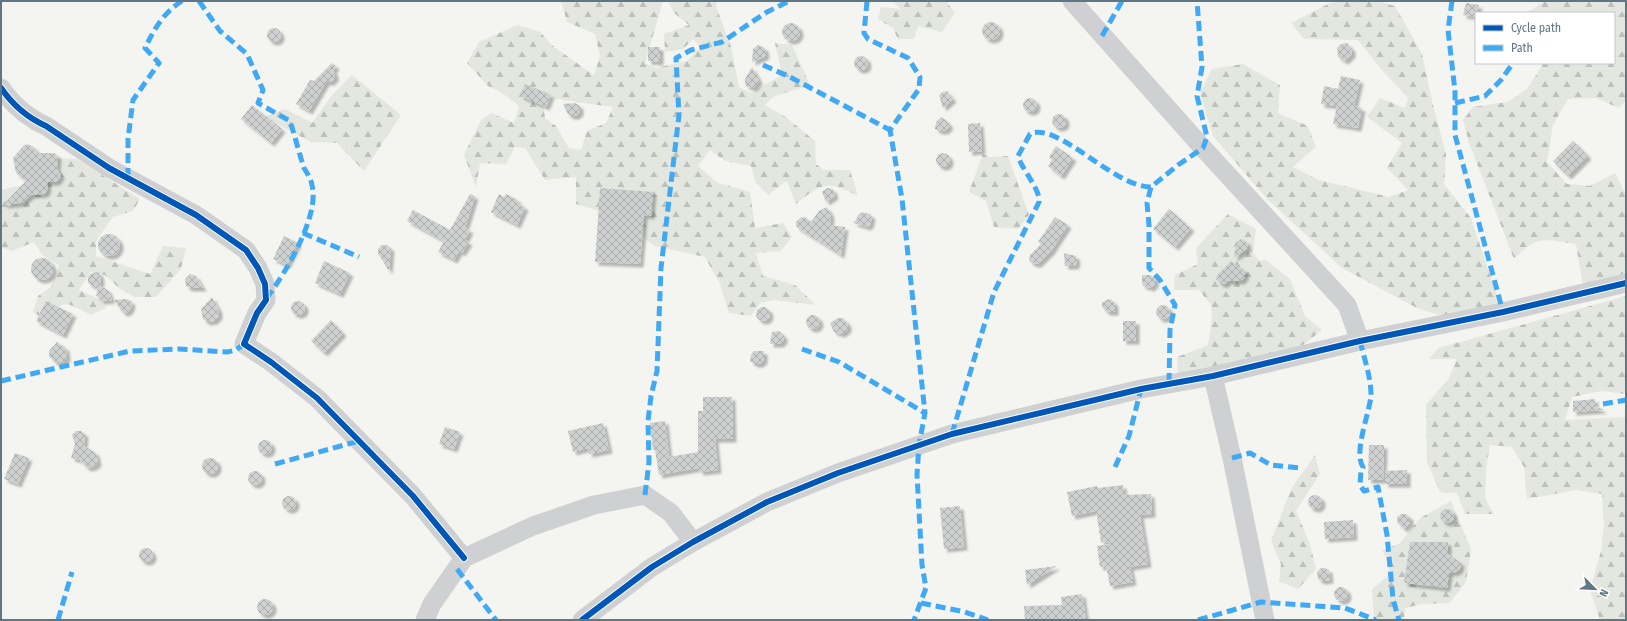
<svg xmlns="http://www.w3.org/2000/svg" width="1627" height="621" font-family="'Fira Sans Condensed',sans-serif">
	<defs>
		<pattern id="forest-firs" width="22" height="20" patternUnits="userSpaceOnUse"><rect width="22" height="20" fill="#e4e7df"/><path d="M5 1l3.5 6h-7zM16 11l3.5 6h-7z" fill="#bcc0ba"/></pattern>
		<pattern id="building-cross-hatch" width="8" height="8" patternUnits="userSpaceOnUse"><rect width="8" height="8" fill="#cfd1d0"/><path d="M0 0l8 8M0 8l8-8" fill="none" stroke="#abaeae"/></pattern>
		<filter id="shadow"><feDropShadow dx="3.5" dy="3.5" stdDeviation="1" flood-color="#0004"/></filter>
	</defs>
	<rect width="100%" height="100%" fill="#f4f4f1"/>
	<g fill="url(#forest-firs)" fill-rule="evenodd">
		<path d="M561,1H663L645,63L656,68L687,61L701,47L693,39L683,49L665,52L664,34L689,25L674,13L668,1H716L717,9L731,46L739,87L751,93L782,75L775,43L792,45L810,85L773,97L765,105L786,117L815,141L816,164L824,170H850L858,196C827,180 822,183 796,204L787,181L768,195L756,183L751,166L725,161L710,150L698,166L718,183L750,192L755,228L783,223L792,237L781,251L756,253L763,276L795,285L816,305L774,300L760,303L751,316L729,313L720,284L705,257L655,246L609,214L576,204V177L545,180L525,148L515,147L506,164L480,163L476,187L464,155L481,120L491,113L514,123L519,106L501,92L488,86L467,63L479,42L517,25L539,31L554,47L594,75L600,56L595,34L567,22ZM542,97L613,107L606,123L587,131L581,150L569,148L556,126L545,118Z"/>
		<polygon points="893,1 946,1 955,13 942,32 918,26 914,39 898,39 893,28 878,19 881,7 900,9"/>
		<polygon points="1348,1 1377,1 1395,6 1422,54 1432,101 1446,154 1444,184 1471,218 1501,308 1442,316 1417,308 1342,268 1268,200 1213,136 1200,93 1212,69 1243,64 1280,85 1278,113 1308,126 1316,147 1293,167 1319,180 1389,197 1408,190 1387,168 1402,143 1367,117 1380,98 1405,108 1408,98 1381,69 1358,40 1304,39 1291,23 1330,3"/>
		<path d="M1545,1H1626V100L1619,108L1595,98L1568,99L1553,125L1547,162L1567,184L1590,186L1615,173L1626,195V273L1583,286L1576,244C1544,240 1538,234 1514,259L1469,143L1463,120L1473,107L1507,102L1527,89L1542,66V63H1614V13H1526Z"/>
		<polygon points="352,75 401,115 364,171 337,143 311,142 264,117 285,109 312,123 333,94"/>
		<polygon points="983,154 989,157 1008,156 1029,215 1018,229 994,227 986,201 969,192"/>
		<path d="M54,158L77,159L140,199L133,211L113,217L96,241V256L150,274L163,246L186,248L181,269L156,297H135L120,289L105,275L91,272L79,290L99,299L106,308L91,315C64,302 67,298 44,319L33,312L38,296L51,287L59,265L43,256L34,242L12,251L1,247V190L27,184Z"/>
		<polygon points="1228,214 1256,229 1253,253 1259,261 1266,260 1290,279 1305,316 1322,330 1294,352 1178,380 1177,357 1208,345 1212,319 1211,305 1199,290 1174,290 1175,275 1198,264 1196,248"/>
		<polygon points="1626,296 1626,394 1601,391 1572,397 1565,420 1626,417 1626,620 1600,620 1590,590 1601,551 1604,526 1602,494 1577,490 1527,499 1524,467 1512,447 1490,445 1486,469 1485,498 1494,514 1465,514 1457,493 1440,492 1427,462 1426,405 1449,378 1457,359 1429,359 1438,348"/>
		<polygon points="1315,455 1320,474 1296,511 1310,544 1316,569 1298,589 1279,581 1281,564 1271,541 1291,489"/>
		<polygon points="1451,501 1471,549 1466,582 1450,603 1422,604 1405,608 1404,620 1374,619 1372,589 1388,576 1389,561 1382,551 1400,543 1420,518"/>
	</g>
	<g fill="url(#building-cross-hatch)" filter="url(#shadow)">
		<polygon points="1466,3 1479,5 1476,17 1463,15"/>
		<circle cx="991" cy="31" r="9"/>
		<circle cx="791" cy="32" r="9"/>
		<circle cx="274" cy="35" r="7"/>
		<polygon points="1347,43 1352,49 1352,54 1345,61 1338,57 1337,48 1341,44"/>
		<polygon points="758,45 765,48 766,55 764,57 752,62 753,49"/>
		<polygon points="648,47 660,47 660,62 648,61"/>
		<circle cx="861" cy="63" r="7"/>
		<polygon points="332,63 336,66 333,70 335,74 335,78 331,82 326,82 309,111 296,104 310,80 314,81"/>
		<polygon points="752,67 759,80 758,83 753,88 746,86 745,83 745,79"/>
		<polygon points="1341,76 1360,80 1354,106 1362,108 1358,128 1333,124 1337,106 1321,104 1324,86 1338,89"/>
		<polygon points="525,84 551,95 546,107 520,96"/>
		<polygon points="947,91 953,99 943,108 939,95 943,92"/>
		<circle cx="1030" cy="105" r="7"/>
		<polygon points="575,103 580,106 580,112 576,116 571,116 568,114 563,104"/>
		<polygon points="252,105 282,129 271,143 241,119"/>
		<circle cx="1059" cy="121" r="7"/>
		<polygon points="941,117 947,121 950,126 945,131 940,131 935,129 936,122"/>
		<polygon points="980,123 982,151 969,152 968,124"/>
		<polygon points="1573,141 1588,156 1568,176 1553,161"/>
		<polygon points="27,144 34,147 37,153 54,153 58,156 57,168 61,174 60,178 56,182 48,182 47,191 44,194 31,195 22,203 3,205 26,181 16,173 13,158 23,146"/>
		<polygon points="1056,146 1073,158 1061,176 1048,166 1052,160 1049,157"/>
		<circle cx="943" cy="160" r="7"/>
		<polygon points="600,188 653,192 651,216 644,215 640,264 595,262"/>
		<polygon points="827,188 833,189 835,196 826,202 822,192"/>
		<polygon points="470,194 475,196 465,228 470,230 465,240 469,242 462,253 459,251 454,260 438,252 444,241 407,221 413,210 450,230"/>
		<polygon points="499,194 504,197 506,194 518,200 517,203 525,207 517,225 491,212"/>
		<polygon points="827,207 831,215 830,225 845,227 841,255 798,228 796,226 796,222 800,218 805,217 811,222 819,211"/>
		<polygon points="1169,209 1191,228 1175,247 1153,229"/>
		<polygon points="862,212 870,214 872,217 870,225 867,227 854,223 859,214"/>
		<polygon points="1055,217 1068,225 1051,251 1038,264 1034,264 1029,261 1030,255 1041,244 1038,242"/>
		<circle cx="109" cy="245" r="11"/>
		<polygon points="284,236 298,243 287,265 273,259"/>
		<polygon points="1241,239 1247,242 1248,248 1234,258 1236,244"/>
		<polygon points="382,245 386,245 391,248 389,271 378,253 378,249"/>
		<polygon points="1064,253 1076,256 1077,262 1075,266 1065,266"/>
		<circle cx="42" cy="269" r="11"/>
		<polygon points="324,261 350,273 340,294 315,283"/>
		<polygon points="1231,261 1245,271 1245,277 1241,281 1228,281 1225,284 1221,284 1216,279 1217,275"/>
		<polygon points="99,272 101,278 100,286 108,290 112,300 101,301 96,295 98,289 88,283 88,277 92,273"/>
		<polygon points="190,274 196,276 203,288 190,288 186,286 185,279"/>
		<polygon points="1142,275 1150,275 1155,278 1155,284 1151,288 1143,286 1142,283"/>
		<polygon points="212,297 219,310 219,316 214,321 207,322 203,319 201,309"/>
		<polygon points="127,299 132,302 131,308 128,312 123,313 114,300"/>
		<polygon points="1111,299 1115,304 1115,312 1107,312 1102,307 1102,303 1106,300"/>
		<polygon points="46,301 73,314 63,335 36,321"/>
		<circle cx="298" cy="308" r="7"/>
		<circle cx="1163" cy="312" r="7"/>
		<circle cx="763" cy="314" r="7"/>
		<circle cx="813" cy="322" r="7"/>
		<polygon points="838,318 843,318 848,324 848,329 842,334 834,332 830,323"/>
		<polygon points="331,320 343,333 324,353 311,341"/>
		<rect x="1123" y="321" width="13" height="20"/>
		<polygon points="779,331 784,336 784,340 780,344 770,344 772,332"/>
		<polygon points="57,342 66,348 67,358 62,363 56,363 49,356 49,351"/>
		<polygon points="754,351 764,351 764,360 760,364 755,364 750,361 751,355"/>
		<polygon points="703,397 732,397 733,439 715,439 718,470 700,472 699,468 659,475 655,450 653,450 650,423 665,421 669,457 698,452 698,411 703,411"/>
		<polygon points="1595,399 1595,406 1604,410 1573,412 1573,401"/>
		<polygon points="603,423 609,450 589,454 588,448 573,452 568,431"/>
		<polygon points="445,427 460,432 454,449 439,444"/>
		<polygon points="76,431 81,431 85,434 84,446 96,453 98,463 93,467 87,468 80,460 71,458 75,444 72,435"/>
		<circle cx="265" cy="447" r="7"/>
		<polygon points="1369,445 1384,445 1383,480 1368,480"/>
		<polygon points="15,453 29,458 18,484 4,479"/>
		<circle cx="210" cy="466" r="8"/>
		<polygon points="1407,470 1407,484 1385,484 1385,471"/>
		<circle cx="255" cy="478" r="7"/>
		<polygon points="1123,485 1124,495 1151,494 1152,514 1140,515 1148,564 1130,567 1133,582 1110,586 1106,566 1100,567 1097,546 1110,544 1109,543 1101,542 1096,511 1072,516 1067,492 1097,486 1098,488"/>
		<circle cx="1315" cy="502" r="7"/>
		<circle cx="289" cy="503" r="7"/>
		<polygon points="960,506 964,547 944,549 940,508"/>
		<circle cx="1447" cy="516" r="7"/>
		<polygon points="1401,514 1405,514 1410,517 1410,523 1404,529 1397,522 1397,518"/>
		<polygon points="1353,520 1354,537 1325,539 1324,522"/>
		<polygon points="1410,542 1448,542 1448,554 1461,563 1460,569 1456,572 1449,573 1447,588 1404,583"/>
		<circle cx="146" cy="555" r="7"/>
		<polygon points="1057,566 1027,585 1025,570"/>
		<polygon points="1321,568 1325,568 1329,570 1330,580 1322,581 1318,579 1317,572"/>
		<circle cx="1341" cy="594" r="7"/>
		<polygon points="1082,594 1086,620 1025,620 1024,606 1062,605 1061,597"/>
		<circle cx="265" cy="607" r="8"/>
	</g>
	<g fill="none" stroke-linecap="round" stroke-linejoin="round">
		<g stroke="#cfd0d1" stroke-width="19">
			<polyline points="1072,1 1203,148 1347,305 1360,341"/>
			<path d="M1,88C12,104 28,118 46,126L109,168L196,215L246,250L258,268L265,284L266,300L257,313L244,344L271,362L317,398L413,496L464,558"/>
			<polyline points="1213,376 1232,458 1265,620"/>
			<polyline points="425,620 432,604 464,558 533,526 594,505 645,495 671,513 693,542"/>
			<polyline points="582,620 652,567 693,542 767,502 838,473 952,434 1141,389 1213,376 1360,341 1503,312 1626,283"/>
		</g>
		<g stroke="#3fa9f5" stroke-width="5" stroke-dasharray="10 5" stroke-linecap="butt">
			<path d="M199,1L220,31L247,54L263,90L258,103L290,121C295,136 299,153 304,168C307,173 311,179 312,185C320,216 285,274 266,299"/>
			<polyline points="867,1 864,33 868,39 908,58 920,77 919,89 890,130 902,199 925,413 919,445 917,475 922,565 926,588 914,620"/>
			<polyline points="1452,1 1448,30 1455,91 1455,135 1503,312"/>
			<polyline points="1102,36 1122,1"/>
			<polyline points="763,65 790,77 890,130"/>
			<polyline points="1455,103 1485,96 1501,80 1513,63"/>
			<path d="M128,178V139L133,100L159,63L145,48C155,28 163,13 182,1"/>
			<polyline points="303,233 359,257"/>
			<path d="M1360,341C1364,358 1371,377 1371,395C1370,412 1353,452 1363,467L1361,470L1360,485L1364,491L1378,487L1387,535L1393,599L1399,620"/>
			<polyline points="802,349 839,362 925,413"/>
			<polyline points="1,381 130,351 179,349 227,352 236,350 244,344"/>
			<polyline points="1169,383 1170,330 1175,305 1160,280 1149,268 1149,225 1147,203 1151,187 1178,165 1203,148 1207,137 1197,96 1202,67 1197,1"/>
			<polyline points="1603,404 1626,400"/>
			<path d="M952,434L994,292L1039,202C1041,190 1022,170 1018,156L1030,134C1058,121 1113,187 1151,187"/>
			<polyline points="1232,458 1250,453 1271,465 1300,468"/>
			<polyline points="275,464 359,441"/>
			<polyline points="1115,467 1129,436 1141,389"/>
			<polyline points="645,495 649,462 648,421 651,396 657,371 661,268 679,115 676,58 691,50 722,42 767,12 789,1"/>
			<polyline points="457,569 496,620"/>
			<polyline points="921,603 965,612 988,620"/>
			<polyline points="58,620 72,572"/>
			<polyline points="1198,620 1261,602 1345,608 1376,620"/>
		</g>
		<defs>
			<g id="cycleway">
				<path d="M1,88C12,104 28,118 46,126L109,168L196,215L246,250L258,268L265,284L266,300L257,313L244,344L271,362L317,398L413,496L464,558"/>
				<polyline points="582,620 652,567 693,542 767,502 838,473 952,434 1141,389 1213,376 1360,341 1503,312 1626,283"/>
			</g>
		</defs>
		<use href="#cycleway" stroke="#fff" stroke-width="8"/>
		<use href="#cycleway" stroke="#0057b8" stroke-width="6"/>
	</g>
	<rect width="1627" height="621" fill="none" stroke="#617685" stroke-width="4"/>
	<rect x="1475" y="12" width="140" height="52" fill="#ffffff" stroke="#c0c8ce"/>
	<rect x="1483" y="25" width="20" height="6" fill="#0057b8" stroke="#c0c8ce"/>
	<text x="1511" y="32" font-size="12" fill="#617685">Cycle path</text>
	<rect x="1483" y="45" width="20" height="6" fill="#3fa9f5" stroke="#c0c8ce"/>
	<text x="1511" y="52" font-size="12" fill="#617685">Path</text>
	<g transform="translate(1595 589) rotate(114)" stroke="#ffffff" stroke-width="3" paint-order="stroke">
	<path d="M0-3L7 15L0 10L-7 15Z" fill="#617685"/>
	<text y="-6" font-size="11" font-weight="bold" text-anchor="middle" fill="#617685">N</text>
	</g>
</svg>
